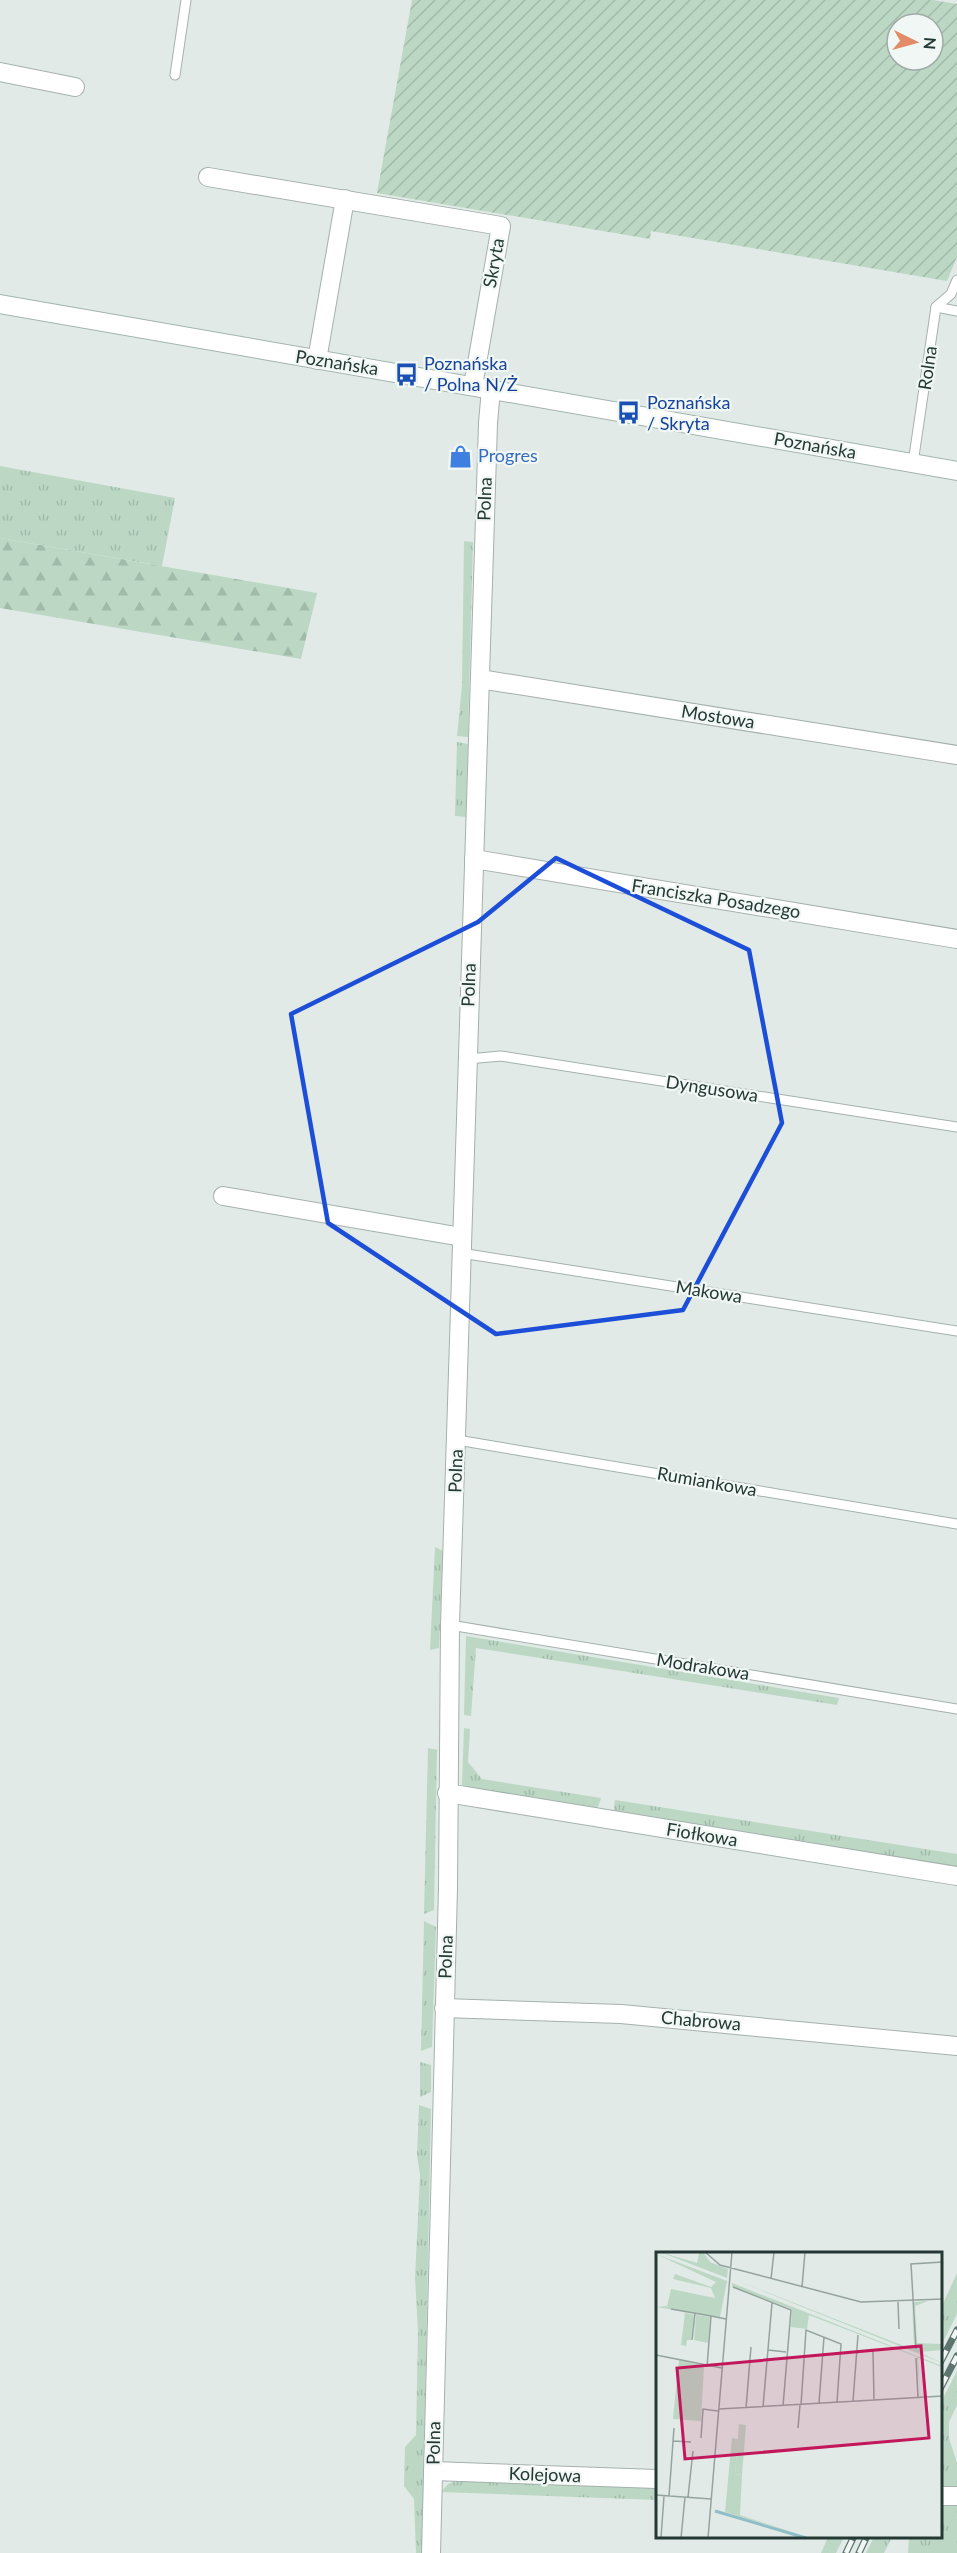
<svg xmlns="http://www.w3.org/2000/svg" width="957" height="2553" font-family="Lato,sans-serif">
	<defs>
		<pattern id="grass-tufts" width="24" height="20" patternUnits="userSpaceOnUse" patternTransform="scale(1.5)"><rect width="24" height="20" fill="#bcd8c5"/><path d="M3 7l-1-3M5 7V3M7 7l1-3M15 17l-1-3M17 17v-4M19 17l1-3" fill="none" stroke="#a1baaa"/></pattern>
		<pattern id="forest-firs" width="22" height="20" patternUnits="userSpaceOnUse" patternTransform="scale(1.5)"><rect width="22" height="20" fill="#bcd8c5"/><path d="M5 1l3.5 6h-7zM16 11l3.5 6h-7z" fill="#a1baaa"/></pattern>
		<pattern id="garden-furrows" width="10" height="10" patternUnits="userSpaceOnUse" patternTransform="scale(1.5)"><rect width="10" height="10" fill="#bcd8c5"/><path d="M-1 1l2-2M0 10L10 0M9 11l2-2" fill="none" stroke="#a1baaa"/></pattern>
	</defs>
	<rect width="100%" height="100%" fill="#e1eae6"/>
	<g fill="url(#grass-tufts)">
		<polygon points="0,466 175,498 162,566 0,538"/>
		<polygon points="464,541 473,542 468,737 457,736 462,685"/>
		<polygon points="457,742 468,744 466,817 455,816"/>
		<polygon points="435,1547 443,1551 439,1648 430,1650"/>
		<polygon points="466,1636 839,1698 837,1705 476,1648 471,1716 464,1715"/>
		<polygon points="464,1728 470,1729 468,1762 482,1779 601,1798 596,1813 475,1792 462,1785"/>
		<polygon points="428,1748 437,1750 434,1910 424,1914"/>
		<polygon points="615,1800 957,1854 957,1868 613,1816"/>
		<polygon points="424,1921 436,1927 432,2047 421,2051"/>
		<polygon points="420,2062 431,2065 431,2092 420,2097"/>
		<polygon points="419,2105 431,2109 422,2553 416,2553 414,2499 404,2486 405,2447 416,2435 418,2331 415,2278 420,2175 417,2155"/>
		<polygon points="957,2273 957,2314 941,2346 941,2308"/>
		<polygon points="957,2371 957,2405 949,2422 949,2438 957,2463 957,2490 941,2490 940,2404"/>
		<polygon points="459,2480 657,2488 657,2500 441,2492 448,2484"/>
		<polygon points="941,2502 957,2503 957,2553 908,2553 909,2537 940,2536"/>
		<polygon points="828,2537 844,2537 836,2553 821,2553"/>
		<polygon points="874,2537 892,2537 884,2553 866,2553"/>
	</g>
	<polygon fill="url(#forest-firs)" points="0,538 317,593 301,659 0,608"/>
	<path fill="url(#garden-furrows)" fill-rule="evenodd" d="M412,0H933L957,4V257L947,281L651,231L650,239L377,193ZM897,24H933V60H897Z"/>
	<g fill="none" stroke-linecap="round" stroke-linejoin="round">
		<defs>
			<g id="lane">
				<polyline points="175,75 186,0"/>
				<polyline points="936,307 957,311"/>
				<polyline points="913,463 936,307 951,294 957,280"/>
				<polyline points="467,1059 501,1056 957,1127"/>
				<polyline points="461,1253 957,1331"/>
				<polyline points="457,1440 957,1524"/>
				<polyline points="450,1625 957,1709"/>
			</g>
			<g id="street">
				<polyline points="0,72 75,87"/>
				<polyline points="208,177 501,226 473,386"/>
				<polyline points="317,360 345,199"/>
				<polyline points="480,679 957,755"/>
				<polyline points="474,859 957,939"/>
				<polyline points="223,1196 462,1237"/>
				<polyline points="447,1793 957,1876"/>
				<polyline points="444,2008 621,2014 957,2046"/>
				<polyline points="433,2471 657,2479"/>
				<polyline points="940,2496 957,2496"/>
				<polyline points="431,2553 448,1888 450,1625 488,423 491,389"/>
			</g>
			<polyline id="secondary" points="0,304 957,471"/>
		</defs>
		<use href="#lane" stroke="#a5b1ad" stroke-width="11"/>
		<use href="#street" stroke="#a5b1ad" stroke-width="20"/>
		<use href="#secondary" stroke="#a2b4ae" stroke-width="20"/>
		<use href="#lane" stroke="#fff" stroke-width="9"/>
		<use href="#street" stroke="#fff" stroke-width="18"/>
		<use href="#secondary" stroke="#fff" stroke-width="18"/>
		<defs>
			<g id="rail">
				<polyline points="940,2363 957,2330"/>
				<polyline points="940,2389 957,2356"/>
				<polyline points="846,2553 854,2536"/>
				<polyline points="859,2553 867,2536"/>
			</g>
		</defs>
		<use href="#rail" stroke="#5e746f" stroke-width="7"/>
		<use href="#rail" stroke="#f1f7f4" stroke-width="4.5" stroke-dasharray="14" stroke-linecap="butt"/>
	</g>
	<path fill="none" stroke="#1d4ed8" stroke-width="4.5" stroke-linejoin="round" d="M556,858L749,950L782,1123L683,1310L496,1334L328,1223L291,1014L478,922Z"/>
	<defs>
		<symbol id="bus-bare" viewBox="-9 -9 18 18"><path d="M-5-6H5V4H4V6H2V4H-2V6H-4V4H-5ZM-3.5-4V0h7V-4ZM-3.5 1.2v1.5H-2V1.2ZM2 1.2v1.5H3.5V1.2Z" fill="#1a4fb4" stroke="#f1f7f4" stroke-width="2.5" paint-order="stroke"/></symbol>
		<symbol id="shop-bare" viewBox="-9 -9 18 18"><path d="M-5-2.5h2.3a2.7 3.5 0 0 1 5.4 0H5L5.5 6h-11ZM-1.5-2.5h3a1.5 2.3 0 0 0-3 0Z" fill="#3f7fe0" stroke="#f1f7f4" stroke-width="2.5" paint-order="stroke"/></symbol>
	</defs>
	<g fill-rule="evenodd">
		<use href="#bus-bare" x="390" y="358" width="33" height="33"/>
		<use href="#bus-bare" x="612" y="396" width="33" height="33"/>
		<use href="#shop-bare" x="444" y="440" width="33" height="33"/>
	</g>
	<g text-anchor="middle" stroke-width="4.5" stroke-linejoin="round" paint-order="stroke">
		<g font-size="18" fill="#243834" stroke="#f1f7f4">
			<text transform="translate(494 263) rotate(-80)" y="6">Skryta</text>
			<text transform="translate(337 363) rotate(9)" y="6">Poznańska</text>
			<text transform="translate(928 368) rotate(-82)" y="6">Rolna</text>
			<text transform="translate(815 446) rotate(10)" y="6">Poznańska</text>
			<text transform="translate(485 499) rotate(-88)" y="6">Polna</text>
			<text transform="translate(718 717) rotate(9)" y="6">Mostowa</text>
			<text transform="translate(716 899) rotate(9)" y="6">Franciszka Posadzego</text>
			<text transform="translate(469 985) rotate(-88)" y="6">Polna</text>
			<text transform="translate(712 1089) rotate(9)" y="6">Dyngusowa</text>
			<text transform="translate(709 1292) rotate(9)" y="6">Makowa</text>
			<text transform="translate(456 1471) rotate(-88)" y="6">Polna</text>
			<text transform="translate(707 1482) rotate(10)" y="6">Rumiankowa</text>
			<text transform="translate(703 1667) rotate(9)" y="6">Modrakowa</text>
			<text transform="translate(702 1835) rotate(9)" y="6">Fiołkowa</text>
			<text transform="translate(446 1957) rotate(-88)" y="6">Polna</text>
			<text transform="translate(701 2021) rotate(5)" y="6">Chabrowa</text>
			<text transform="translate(434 2443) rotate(-89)" y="6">Polna</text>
			<text transform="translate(545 2475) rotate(2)" y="6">Kolejowa</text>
		</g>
		<g font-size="18" fill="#164399" stroke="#f1f7f4" text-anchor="start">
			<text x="424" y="370">Poznańska<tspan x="424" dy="21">/ Polna N/Ż</tspan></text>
			<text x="647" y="409">Poznańska<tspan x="647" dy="21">/ Skryta</tspan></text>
		</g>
		<g font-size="18" fill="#366cbe" stroke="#f1f7f4" text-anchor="start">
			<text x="478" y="462">Progres</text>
		</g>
	</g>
	<g transform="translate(656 2252)">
		<rect width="286" height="286" fill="#e1eae6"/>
		<path d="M4,0L41,11L43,0H47L54,10L72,17L71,26ZM0,2L71,29L64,65L0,55L11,54L15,37L59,46L55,36L17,27L19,22L55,35L60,30ZM77,27L253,96L258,94L256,51L260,99L258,50L272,49L259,54L261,91L286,92V98L263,100L286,111ZM76,31L286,114V115L262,106L264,144L261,105L153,63L151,77L135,75L136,57L76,35ZM21,59L38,63L35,88H31L30,94L25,93L29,61ZM40,63L54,65L52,91L38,88ZM76,186L82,187L79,222L86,223L84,263L154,286L69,260Z" fill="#bcd8c5"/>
		<path d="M83,172L90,173L86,223L79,222Z" fill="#bcd8c5"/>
		<path d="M23,107L48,114L45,169L17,167Z" fill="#bcd8c5"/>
		<path fill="none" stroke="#8fbdc8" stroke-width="3" d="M59,259L150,286"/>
		<path fill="none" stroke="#95a39f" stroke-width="1.5" d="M49,0L64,13L205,50L287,47M115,27L118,0M77,35L135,58L127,154M146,35L149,0M242,50L243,77M15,57L55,64M36,88L39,61M260,97L255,12L287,10M112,98L130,100M217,99L218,148M0,103L66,116M260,106L262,145M51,115L55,64L70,67M197,149L202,83M163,151L168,85M145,153L150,78L185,92L181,150M107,155L116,51M90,156L95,95M63,157L287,144M142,176L144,153M45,186L47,157L62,159M17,189L35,190M0,243L55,247M13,244L18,176M32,245L37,199M5,286L8,244M25,286L29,245M52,286L76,0"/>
		<path fill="#c2185b" fill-opacity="0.15" stroke="#c2185b" stroke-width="3" d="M265,94L273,186L29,207L21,116Z"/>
		<rect width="286" height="286" fill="none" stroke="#243834" stroke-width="3"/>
	</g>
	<g transform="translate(915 42) rotate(95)"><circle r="28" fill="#f1f7f4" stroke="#9faba7" stroke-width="1.5"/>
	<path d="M0-4.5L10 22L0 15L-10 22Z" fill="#e18b68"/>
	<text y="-9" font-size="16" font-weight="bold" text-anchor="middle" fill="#243834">N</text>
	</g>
</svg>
